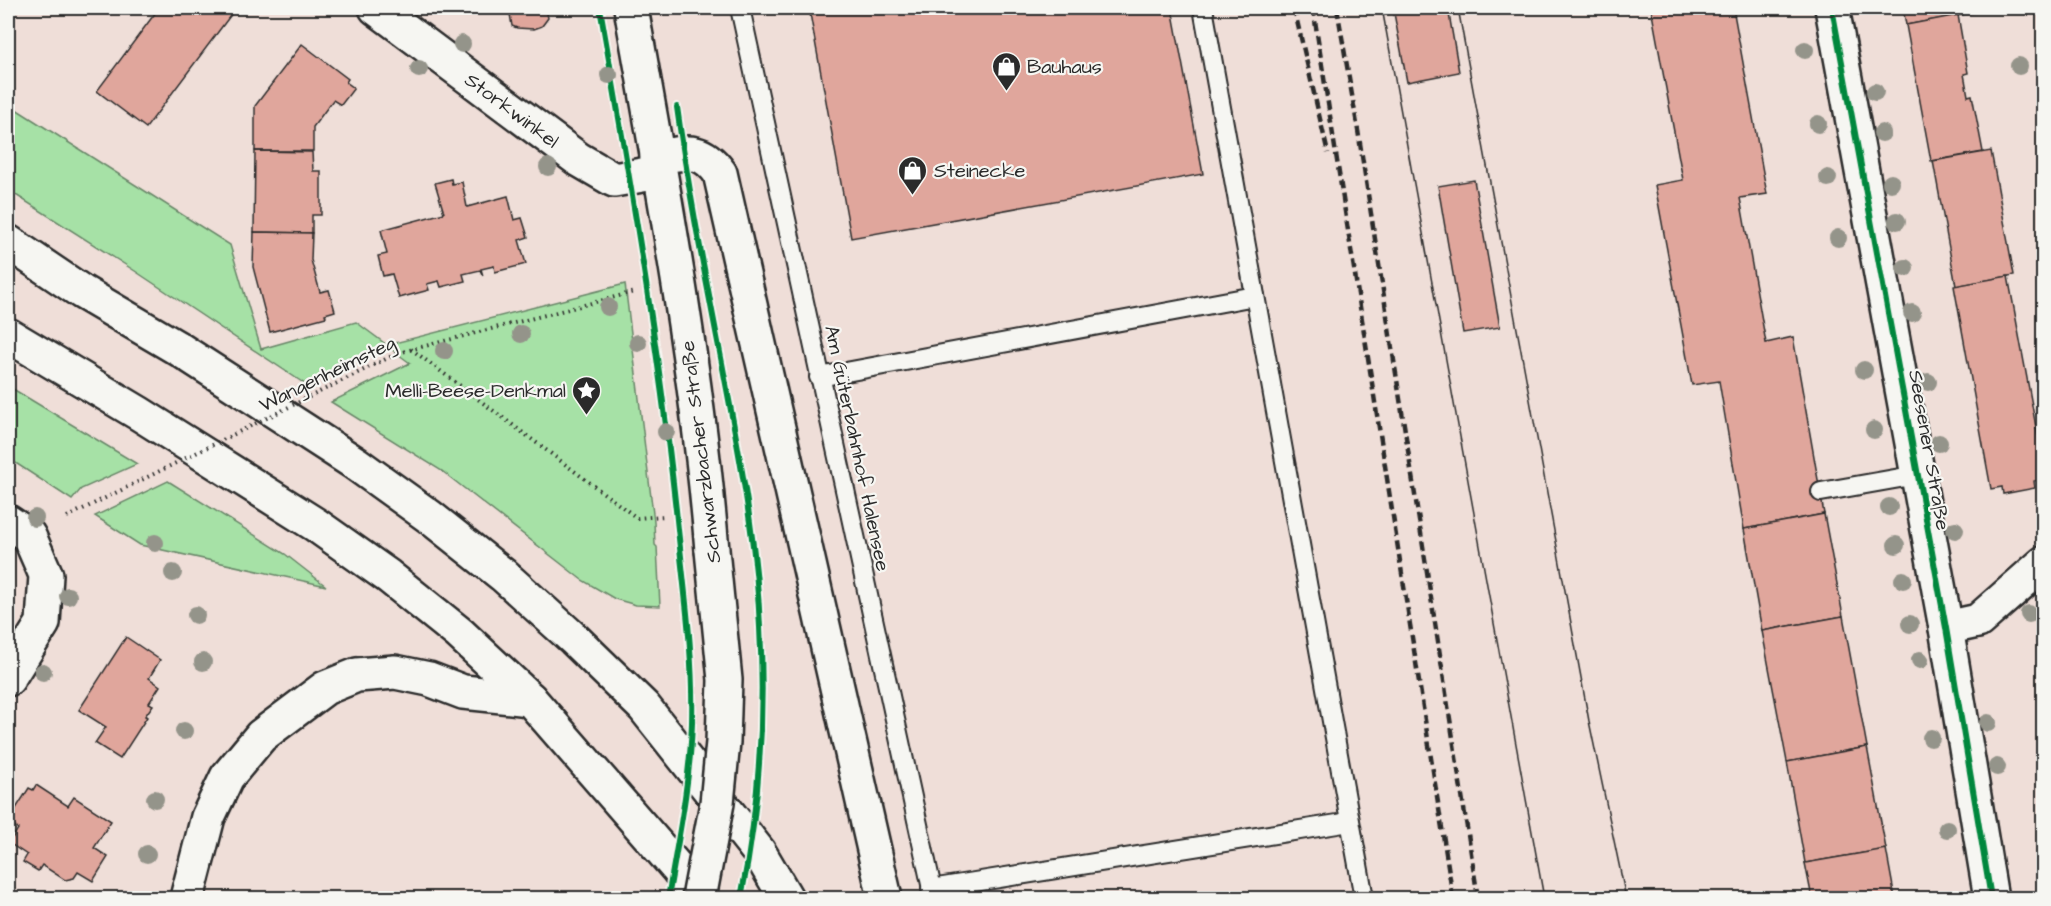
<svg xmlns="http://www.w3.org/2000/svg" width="2051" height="906" font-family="'Architects Daughter',sans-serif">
	<rect width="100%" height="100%" fill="#efded8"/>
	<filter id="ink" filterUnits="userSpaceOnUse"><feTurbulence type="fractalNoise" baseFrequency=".0167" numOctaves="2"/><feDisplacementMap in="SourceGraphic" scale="12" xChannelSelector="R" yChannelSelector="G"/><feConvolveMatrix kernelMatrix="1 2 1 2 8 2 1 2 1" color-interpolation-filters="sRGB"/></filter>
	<g filter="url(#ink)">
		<g fill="#a6e1a6" stroke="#688668" stroke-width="1.5">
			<polygon points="8,104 230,245 261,349 356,322 387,345 625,284 654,522 655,545 657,547 660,606 636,605 615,599 582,580 442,471 331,402 410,363 387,346 305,384 135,271 8,190"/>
			<polygon points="8,386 137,464 81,489 72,500 8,458"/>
			<polygon points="168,481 285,554 326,586 140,545 95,516"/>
		</g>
		<g fill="#e0a69c" stroke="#2b2b2b" stroke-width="1.5">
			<polygon points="159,8 236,8 146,128 97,91"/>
			<polygon points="509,8 546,8 548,18 542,26 534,29 517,28 512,26"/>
			<polygon points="809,8 1172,8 1203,174 851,238"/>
			<polygon points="1393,8 1448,8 1459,72 1407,82"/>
			<polygon points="1623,8 1733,8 1767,194 1740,198 1766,343 1793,337 1824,514 1744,529 1719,381 1692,385 1655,185 1683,180 1651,8 1624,12"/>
			<polygon points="1903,8 2000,8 1906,25"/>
			<polygon points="1958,15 1968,73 1964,74 1968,96 1972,95 1983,152 1931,161 1906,25"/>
			<polygon points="302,44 348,79 346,82 354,88 341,105 333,100 313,127 313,151 255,151 255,106"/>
			<polygon points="255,151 312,152 313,171 321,171 321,215 312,215 312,233 254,232"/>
			<polygon points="1991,151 2014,275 1956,286 1933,161"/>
			<polygon points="451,179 452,184 462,182 467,207 508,196 514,220 522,218 528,237 519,240 526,264 495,272 494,266 481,269 483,276 480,270 463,274 465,281 441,287 439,281 427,284 429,290 399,298 392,274 383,276 378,256 387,254 381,230 444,213 435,183"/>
			<polygon points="1474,180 1500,327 1463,333 1438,186"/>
			<polygon points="254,232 312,233 311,260 320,292 329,290 335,311 325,314 326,317 270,332 253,267"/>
			<polygon points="2008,276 2044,470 2044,479 2034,481 2035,488 2003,494 2002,487 1991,489 1954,286"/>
			<polygon points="1824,514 1843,616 1762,631 1744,529"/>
			<polygon points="1843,616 1867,747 1787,762 1762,631"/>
			<polygon points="126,637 160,660 149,678 160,686 149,703 153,705 145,716 147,717 120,759 95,743 106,727 79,710"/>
			<polygon points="1867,747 1886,849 1805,863 1787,762"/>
			<polygon points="36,785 68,806 74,797 111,821 94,848 108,857 93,881 78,872 74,878 65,880 42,865 38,871 23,862 27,855 9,843 18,829 8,821 29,788 33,790"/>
			<polygon points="1886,849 1895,898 1812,898 1805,863"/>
		</g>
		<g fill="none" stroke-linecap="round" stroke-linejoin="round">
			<defs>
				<g id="lane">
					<polyline points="740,8 934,898"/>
					<polyline points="1203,8 1364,898"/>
					<polyline points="819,377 1255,296"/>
					<polyline points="1821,492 1917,475"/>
					<polyline points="931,889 1350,822"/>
				</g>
				<g id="street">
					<path id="s1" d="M376,8L578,159L614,180L659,172"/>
					<path d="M631,8C663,187 697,368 712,550"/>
					<polyline points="1832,8 1946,628 1991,898"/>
					<polyline points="8,522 29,536 46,575 43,623 8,679"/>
					<polyline points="1946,628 1978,621 2044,563"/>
				</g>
				<g id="highway">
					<path d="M657,157C686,153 700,146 720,173L885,898"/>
					<polyline points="8,242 82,292 179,349 355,463 430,517 503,575 574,639 644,707 759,852 786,898"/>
					<polyline points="8,335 140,414 316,525 388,576 459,633 530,699 678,869 698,898"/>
					<polyline points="187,898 208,817 227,777 261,736 325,688 357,675 395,672 429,679 463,692 530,699"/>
				</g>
			</defs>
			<use href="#lane" stroke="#2b2b2b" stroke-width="22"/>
			<use href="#street" stroke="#2b2b2b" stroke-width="38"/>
			<use href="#highway" stroke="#2b2b2b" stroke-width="38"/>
			<g stroke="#2b2b2b" stroke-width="4" stroke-dasharray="1.5 4.5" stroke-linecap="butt">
				<polyline points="411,349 637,518 664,516"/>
				<polyline points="398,353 634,292"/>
				<polyline points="67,517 83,509"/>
			</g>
			<use href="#lane" stroke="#f6f6f2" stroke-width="18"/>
			<use href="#street" stroke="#f6f6f2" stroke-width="33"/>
			<use href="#highway" stroke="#f6f6f2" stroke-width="33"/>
			<g stroke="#2b2b2b" stroke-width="1.5">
				<polyline points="1382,8 1544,898"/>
				<polyline points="1458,8 1589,721 1626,898"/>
			</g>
			<g stroke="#2b2b2b" stroke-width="4.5" stroke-dasharray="9 4.5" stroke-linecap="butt">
				<polyline points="1294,8 1328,153"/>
				<polyline points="1313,8 1453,898"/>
				<polyline points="1337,8 1357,124 1478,898"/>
			</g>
			<defs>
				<polyline id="street-bridge" points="699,898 717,803 723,742 725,680 712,550"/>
			</defs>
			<use href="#street-bridge" stroke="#2b2b2b" stroke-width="38" stroke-linecap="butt"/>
			<polyline stroke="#2b2b2b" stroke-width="4" stroke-dasharray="1.5 4.5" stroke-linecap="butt" points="83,509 398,353"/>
			<use href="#street-bridge" stroke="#f6f6f2" stroke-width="33"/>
			<defs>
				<g id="cycleway">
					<path d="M600,8C629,174 658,342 676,510C683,581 694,653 692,723C690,782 678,840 668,898"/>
					<polyline points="1832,8 1946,628 1991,898"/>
					<path d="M677,107C691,210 713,313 732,416C745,485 757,556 760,627C765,718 759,809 741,898"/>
				</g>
			</defs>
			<use href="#cycleway" stroke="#f6f6f2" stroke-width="10"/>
			<use href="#cycleway" stroke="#00873e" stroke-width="6"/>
		</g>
		<g fill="#94948a">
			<circle cx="462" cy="44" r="9"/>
			<circle cx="1805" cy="50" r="9"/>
			<circle cx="2019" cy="66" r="9"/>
			<circle cx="419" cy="69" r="9"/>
			<circle cx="609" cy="75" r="9"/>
			<circle cx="1875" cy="92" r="9"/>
			<circle cx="1818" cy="124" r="9"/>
			<circle cx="1882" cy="133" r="9"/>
			<circle cx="548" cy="167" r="9"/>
			<circle cx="1828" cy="178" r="9"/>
			<circle cx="1891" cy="183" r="9"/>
			<circle cx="1897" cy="221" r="9"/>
			<circle cx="1838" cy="238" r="9"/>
			<circle cx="1905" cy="268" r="9"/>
			<circle cx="608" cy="307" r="9"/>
			<circle cx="1912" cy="313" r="9"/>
			<circle cx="521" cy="334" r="9"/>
			<circle cx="638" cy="343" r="9"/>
			<circle cx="444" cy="351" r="9"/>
			<circle cx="1864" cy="370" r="9"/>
			<circle cx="1928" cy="382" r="9"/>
			<circle cx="1874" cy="430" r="9"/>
			<circle cx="666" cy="432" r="9"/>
			<circle cx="1939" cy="443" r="9"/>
			<circle cx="1889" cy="507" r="9"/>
			<circle cx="35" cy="518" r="9"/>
			<circle cx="1955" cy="530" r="9"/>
			<circle cx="155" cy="543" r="9"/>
			<circle cx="1896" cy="545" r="9"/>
			<circle cx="173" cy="573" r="9"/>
			<circle cx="1903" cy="580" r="9"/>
			<circle cx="68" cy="596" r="9"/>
			<circle cx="2029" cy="614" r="9"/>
			<circle cx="196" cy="615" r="9"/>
			<circle cx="1910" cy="624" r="9"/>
			<circle cx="1920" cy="660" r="9"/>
			<circle cx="203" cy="662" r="9"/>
			<circle cx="43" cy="672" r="9"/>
			<circle cx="1988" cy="723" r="9"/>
			<circle cx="184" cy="731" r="9"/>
			<circle cx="1931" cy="738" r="9"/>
			<circle cx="1997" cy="767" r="9"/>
			<circle cx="155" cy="799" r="9"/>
			<circle cx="1947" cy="829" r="9"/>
			<circle cx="147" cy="854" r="9"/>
		</g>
	</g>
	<defs>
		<symbol id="shop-pin" viewBox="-11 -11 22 30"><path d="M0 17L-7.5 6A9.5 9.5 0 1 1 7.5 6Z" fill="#2b2b2b" stroke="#f6f6f2"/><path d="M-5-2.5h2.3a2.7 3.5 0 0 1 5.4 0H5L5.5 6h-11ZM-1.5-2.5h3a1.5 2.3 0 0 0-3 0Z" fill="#fff"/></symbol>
		<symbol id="sight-pin" viewBox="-11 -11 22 30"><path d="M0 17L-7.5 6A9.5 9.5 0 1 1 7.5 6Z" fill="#2b2b2b" stroke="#f6f6f2"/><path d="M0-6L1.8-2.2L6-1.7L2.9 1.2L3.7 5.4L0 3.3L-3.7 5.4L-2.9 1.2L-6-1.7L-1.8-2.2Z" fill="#fff"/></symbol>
	</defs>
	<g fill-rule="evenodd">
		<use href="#shop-pin" x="990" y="50" width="33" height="45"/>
		<use href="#shop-pin" x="896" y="154" width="33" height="45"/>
		<use href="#sight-pin" x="570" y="374" width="33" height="45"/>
	</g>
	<g text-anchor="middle" stroke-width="4.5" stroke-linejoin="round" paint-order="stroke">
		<g font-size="20" fill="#2b2b2b" stroke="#f6f6f2" text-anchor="start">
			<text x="1027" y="73">Bauhaus</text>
			<text x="934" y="177">Steinecke</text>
			<text x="566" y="397" text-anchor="end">Melli-Beese-Denkmal</text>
		</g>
		<g font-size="20" fill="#2b2b2b" stroke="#f6f6f2">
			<text dy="7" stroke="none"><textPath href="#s1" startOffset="170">Storkwinkel</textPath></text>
			<text transform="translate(327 373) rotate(-26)" y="7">Wangenheimsteg</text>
			<text transform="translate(858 448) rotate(78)" y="7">Am Güterbahnhof Halensee</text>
			<text transform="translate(1930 450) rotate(80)" y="7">Seesener Straße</text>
			<text transform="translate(700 452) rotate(-97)" y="7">Schwarzbacher Straße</text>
		</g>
	</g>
	<rect width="2051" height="906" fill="none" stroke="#f6f6f2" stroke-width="30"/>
	<rect x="15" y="15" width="2021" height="876" fill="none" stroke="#2b2b2b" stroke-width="2" filter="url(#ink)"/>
</svg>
